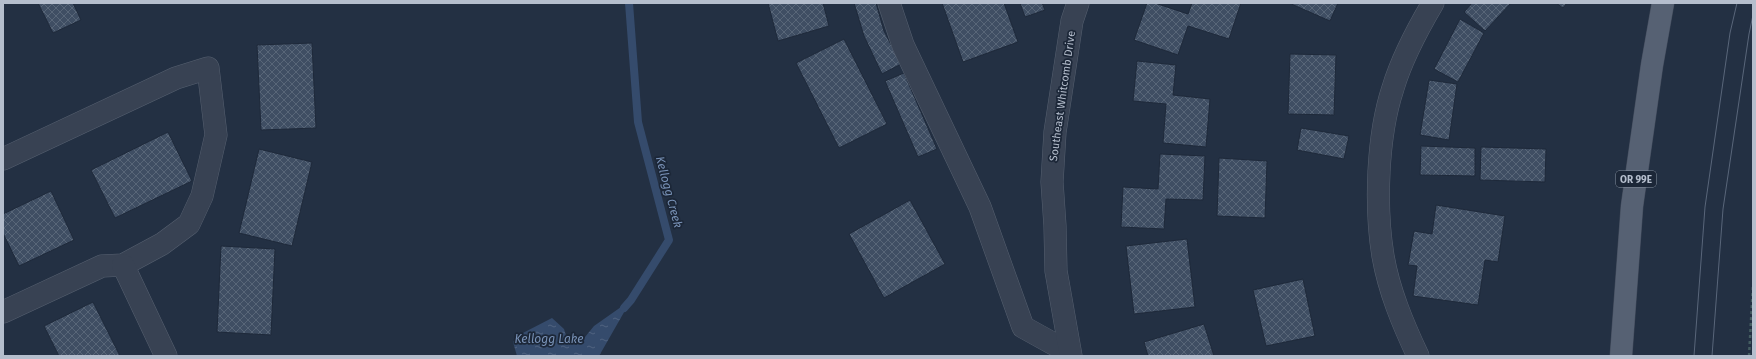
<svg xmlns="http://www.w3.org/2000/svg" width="1756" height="359" font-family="'Fira Sans',sans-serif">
	<defs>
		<pattern id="water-ripples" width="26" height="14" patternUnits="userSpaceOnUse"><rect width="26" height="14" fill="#354b6c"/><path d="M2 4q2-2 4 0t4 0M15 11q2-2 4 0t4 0" fill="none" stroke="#506380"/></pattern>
		<pattern id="building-cross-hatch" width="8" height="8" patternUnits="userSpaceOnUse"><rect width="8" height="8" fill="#3f4e63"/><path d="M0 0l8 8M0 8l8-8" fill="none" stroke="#586678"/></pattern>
	</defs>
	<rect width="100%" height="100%" fill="#233043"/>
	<polygon fill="url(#water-ripples)" points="631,300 599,356 517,356 513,342 519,335 552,318 564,329 567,339 581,342 594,326"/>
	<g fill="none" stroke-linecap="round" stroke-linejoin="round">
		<polyline stroke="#354b6c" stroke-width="8" points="624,308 631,300 669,240 638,122 629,3"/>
	</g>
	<g fill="url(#building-cross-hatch)" stroke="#1e293a">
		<polygon points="38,3 73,3 81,20 53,33"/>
		<polygon points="768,3 823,3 829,26 778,41"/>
		<polygon points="854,3 876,3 884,31 901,64 882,74 864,36"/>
		<polygon points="942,3 1004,3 1018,42 963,62"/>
		<polygon points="1020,3 1042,3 1045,10 1025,17"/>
		<polygon points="1147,3 1155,3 1188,14 1192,3 1241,3 1229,39 1188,26 1178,55 1134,40"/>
		<polygon points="1289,3 1338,3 1330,21"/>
		<polygon points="1472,3 1511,3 1485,31 1464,12"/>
		<polygon points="1556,3 1567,3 1563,8"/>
		<polygon points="1460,19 1484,33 1458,82 1434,69"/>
		<polygon points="844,39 887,124 839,148 796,63"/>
		<polygon points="312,43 316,128 261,130 257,45"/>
		<polygon points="1290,54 1336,55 1334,115 1288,114"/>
		<polygon points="1137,61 1176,65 1173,95 1210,99 1206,147 1163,143 1166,104 1133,101"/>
		<polygon points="904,73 937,149 918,157 885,81"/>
		<polygon points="1429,80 1457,84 1449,140 1420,135"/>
		<polygon points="1301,128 1349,136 1344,159 1297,150"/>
		<polygon points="168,132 192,181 115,218 91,170"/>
		<polygon points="1421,146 1475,148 1475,176 1420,175"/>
		<polygon points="1481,147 1546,149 1545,182 1480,180"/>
		<polygon points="259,149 312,162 292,246 239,233"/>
		<polygon points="1160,154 1205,156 1203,200 1166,199 1164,229 1121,227 1123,187 1158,189"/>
		<polygon points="1219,158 1267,161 1265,218 1217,216"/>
		<polygon points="51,191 74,240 19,266 3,233 3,214"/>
		<polygon points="910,200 945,264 884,298 849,234"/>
		<polygon points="1436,205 1505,216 1498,262 1485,260 1478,305 1413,296 1417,266 1408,265 1414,231 1432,234"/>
		<polygon points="1187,239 1195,307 1134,314 1126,246"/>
		<polygon points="221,246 275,249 271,335 217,332"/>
		<polygon points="1303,279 1315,336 1266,346 1253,290"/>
		<polygon points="93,302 120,356 59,356 44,326"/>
		<polygon points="1204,324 1214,356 1148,356 1144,342"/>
	</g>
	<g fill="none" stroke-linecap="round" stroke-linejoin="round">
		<defs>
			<g id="minor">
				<polyline points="889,3 903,45 980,207 1023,327 1070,353"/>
				<polyline points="3,159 176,78 208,68 216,135 202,196 189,224 162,244 123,265 102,266 3,312"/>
				<polyline points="123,265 166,356"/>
				<polyline points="1071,356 1056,271 1055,226 1052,182 1055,132 1072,21 1078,3"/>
				<path d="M1418,356C1403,324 1389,291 1383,256C1375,207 1377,136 1393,88C1402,58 1417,30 1433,3"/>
			</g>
			<polyline id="major" points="1621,356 1632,206 1652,65 1663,3"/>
		</defs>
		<use href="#minor" stroke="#566070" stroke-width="23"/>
		<use href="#major" stroke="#424b5c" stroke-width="23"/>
		<polyline stroke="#445d61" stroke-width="2.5" stroke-dasharray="3 3" stroke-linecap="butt" points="1749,356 1753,285"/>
		<use href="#minor" stroke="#384253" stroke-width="22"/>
		<use href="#major" stroke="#566173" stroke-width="22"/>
		<g stroke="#59667a" stroke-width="1">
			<polyline points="1694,356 1705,207 1730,33 1737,3"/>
			<polyline points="1712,356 1723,209 1749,34 1753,15"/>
		</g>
	</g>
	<g text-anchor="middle" stroke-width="3.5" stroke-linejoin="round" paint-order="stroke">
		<rect fill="#1c2738" stroke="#8791a0" stroke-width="1" x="1616" y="171" width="40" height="16" rx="3"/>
		<g font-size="10" font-weight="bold" fill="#b5becd">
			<text x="1636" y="183">OR 99E</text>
		</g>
		<g font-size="11" fill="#b5becd" stroke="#1c2738">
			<text transform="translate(1062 96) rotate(-82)" y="4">Southeast Whitcomb Drive</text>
		</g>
		<g font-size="12" font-style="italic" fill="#7992b7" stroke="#1c2738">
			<text transform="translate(669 192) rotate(75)" y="4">Kellogg Creek</text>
			<text x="549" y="343">Kellogg Lake</text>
		</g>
	</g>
	<rect width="1756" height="359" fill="none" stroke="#b5becd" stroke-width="8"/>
</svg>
